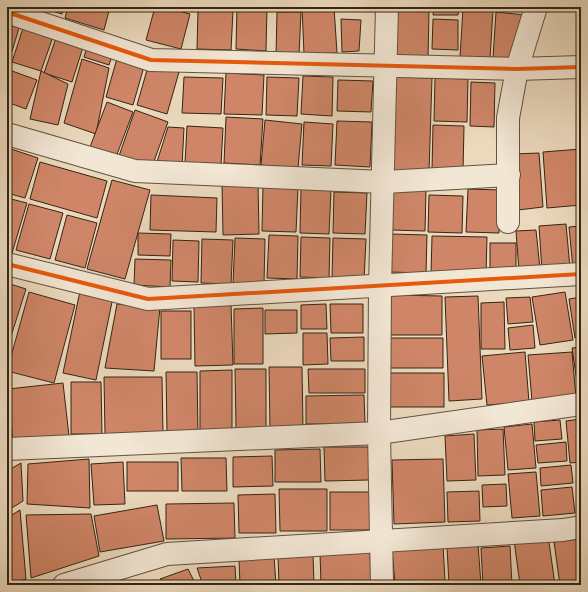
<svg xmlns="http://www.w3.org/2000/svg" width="588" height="592" font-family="'IM FELL DW Pica',serif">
	<rect width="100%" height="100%" fill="#ebd9bd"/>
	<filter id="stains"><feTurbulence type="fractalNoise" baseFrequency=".005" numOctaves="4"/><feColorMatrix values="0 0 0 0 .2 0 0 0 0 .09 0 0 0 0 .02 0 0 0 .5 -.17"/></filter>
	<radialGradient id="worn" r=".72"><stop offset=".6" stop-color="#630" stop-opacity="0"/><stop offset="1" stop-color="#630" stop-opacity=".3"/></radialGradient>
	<g fill="#cf8668" stroke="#352513">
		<polygon points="39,7 64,7 62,14"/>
		<polygon points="68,7 110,7 104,30 65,18"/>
		<polygon points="155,7 163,7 190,14 181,49 146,40"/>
		<polygon points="237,7 267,7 266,51 236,49"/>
		<polygon points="302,7 334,7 337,53 304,54"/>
		<polygon points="434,7 459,7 458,15 433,15"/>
		<polygon points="393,9 429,10 428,58 391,57"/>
		<polygon points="463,9 493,10 490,59 460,57"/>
		<polygon points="198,10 233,11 231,50 197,49"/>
		<polygon points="277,12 301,12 299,55 276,55"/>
		<polygon points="496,12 525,15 515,59 493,58"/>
		<polygon points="341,19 361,20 359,51 342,52"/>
		<polygon points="433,19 458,20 458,50 432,49"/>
		<polygon points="25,22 55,31 41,71 12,62"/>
		<polygon points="7,24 19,28 10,58 7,58"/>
		<polygon points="57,35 84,44 72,82 44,73"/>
		<polygon points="88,44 113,53 109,65 84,57"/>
		<polygon points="118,55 145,63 133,105 106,97"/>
		<polygon points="82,59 109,68 96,134 64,123"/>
		<polygon points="149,63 179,72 167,114 137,105"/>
		<polygon points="12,71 37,80 26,109 7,102 7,85"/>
		<polygon points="41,71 68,84 58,125 30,119"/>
		<polygon points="226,73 264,75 262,115 224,114"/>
		<polygon points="303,76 333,77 332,116 301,114"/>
		<polygon points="184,77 223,78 221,114 182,113"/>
		<polygon points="267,77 299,78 297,116 266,115"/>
		<polygon points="393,77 432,78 429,172 390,171"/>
		<polygon points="435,78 468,79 467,122 434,121"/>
		<polygon points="338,80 373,81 371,112 337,111"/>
		<polygon points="471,82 495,83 494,127 470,126"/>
		<polygon points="107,102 133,112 116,157 90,147"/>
		<polygon points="135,110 168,122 152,167 119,156"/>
		<polygon points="226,117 263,119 260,165 224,163"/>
		<polygon points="265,120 302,124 298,168 261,165"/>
		<polygon points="337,121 372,122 370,167 335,165"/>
		<polygon points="304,122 333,124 331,166 302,165"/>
		<polygon points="433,125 464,126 463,171 432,170"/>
		<polygon points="187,126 223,128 221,165 185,163"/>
		<polygon points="168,127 184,128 182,167 156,165"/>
		<polygon points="11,149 38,158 25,198 7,193 7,162"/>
		<polygon points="581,149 581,205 547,208 543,152"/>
		<polygon points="539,153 543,207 518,210 513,154"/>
		<polygon points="40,162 107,181 97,218 30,199"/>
		<polygon points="112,180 150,190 125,279 87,269"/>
		<polygon points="258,183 259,234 223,235 222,184"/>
		<polygon points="263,186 298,187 296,232 262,231"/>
		<polygon points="301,189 331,190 329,234 300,233"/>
		<polygon points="468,189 501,190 499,233 466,232"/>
		<polygon points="393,190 426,190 425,231 391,230"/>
		<polygon points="334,192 367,193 365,234 333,233"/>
		<polygon points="151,195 217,198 216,232 150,230"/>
		<polygon points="429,195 463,196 462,233 428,232"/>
		<polygon points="7,198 27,203 12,253 7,251"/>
		<polygon points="29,204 63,213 50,259 16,250"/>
		<polygon points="67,215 97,223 85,268 55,260"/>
		<polygon points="566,224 570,268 542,271 539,226"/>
		<polygon points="581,226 581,268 573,269 569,227"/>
		<polygon points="536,230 540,269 519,271 516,231"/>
		<polygon points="138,233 171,234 170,256 138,255"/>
		<polygon points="391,234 427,235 426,273 390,272"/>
		<polygon points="269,235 298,236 297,279 267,278"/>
		<polygon points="432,236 487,237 486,275 431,274"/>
		<polygon points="301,237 330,238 329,278 300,277"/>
		<polygon points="235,238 265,239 264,285 233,284"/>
		<polygon points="333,238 366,239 364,280 332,279"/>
		<polygon points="202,239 233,240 231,284 201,283"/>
		<polygon points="173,240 199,241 198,282 172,281"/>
		<rect x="490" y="243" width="26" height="28"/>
		<polygon points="135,259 171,260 170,287 134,285"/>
		<polygon points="7,283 26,289 7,349"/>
		<polygon points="80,291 113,297 96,380 63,373"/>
		<polygon points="29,292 75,305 54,383 7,371"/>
		<polygon points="565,292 573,340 540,345 532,297"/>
		<polygon points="391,295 442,296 442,335 390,335"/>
		<polygon points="478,296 482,399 449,401 445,297"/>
		<polygon points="530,297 533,322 508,324 506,298"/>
		<polygon points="581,297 581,337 575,338 569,299"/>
		<polygon points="504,302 505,349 481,349 481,303"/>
		<polygon points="117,304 160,307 154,371 105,368"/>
		<polygon points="231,304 233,365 195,366 194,305"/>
		<polygon points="326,304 327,329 301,329 301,305"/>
		<polygon points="330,304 363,304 363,333 331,333"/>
		<polygon points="263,308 263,364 234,364 234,309"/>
		<polygon points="265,310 297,310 297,333 265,334"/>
		<rect x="161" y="311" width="30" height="48"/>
		<polygon points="533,325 535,348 510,350 508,328"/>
		<polygon points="303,333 327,333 328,364 303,365"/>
		<polygon points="364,337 364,361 331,361 330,338"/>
		<polygon points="389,338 443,338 443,368 388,368"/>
		<polygon points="581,347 581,396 579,396 572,348"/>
		<polygon points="525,352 529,402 487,405 482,356"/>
		<polygon points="572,352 576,398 532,401 528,355"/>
		<polygon points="269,367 302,367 303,428 270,428"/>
		<polygon points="235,369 266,369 266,428 236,428"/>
		<polygon points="308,369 365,369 365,393 309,393"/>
		<polygon points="232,370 232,433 200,433 200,371"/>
		<polygon points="166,372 197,372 198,434 167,434"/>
		<rect x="389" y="373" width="55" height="34"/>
		<polygon points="104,377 162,377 163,433 105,434"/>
		<polygon points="71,382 101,382 102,434 71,434"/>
		<polygon points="63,383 69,436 13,442 8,389"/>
		<polygon points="364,395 365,424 306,424 306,396"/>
		<polygon points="581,419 581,462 570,463 566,421"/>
		<polygon points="560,420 562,439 535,441 534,422"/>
		<polygon points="532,424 536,468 508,470 504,427"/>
		<polygon points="503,429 505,475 478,476 477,430"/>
		<polygon points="474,434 476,480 447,481 445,436"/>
		<polygon points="566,442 567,461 538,463 536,445"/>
		<polygon points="324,447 369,447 369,480 325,481"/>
		<polygon points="320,449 321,482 275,482 275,450"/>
		<polygon points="272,456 273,486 233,487 233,457"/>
		<polygon points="181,458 226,458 227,491 182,491"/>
		<polygon points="89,459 90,508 27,504 28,464"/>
		<polygon points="443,459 445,522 394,524 392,460"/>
		<polygon points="123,462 125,504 94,505 91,464"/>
		<rect x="127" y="462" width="51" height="29"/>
		<polygon points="21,463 23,501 7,511 7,471"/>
		<polygon points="571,465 573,483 541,486 540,468"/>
		<polygon points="577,468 581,468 581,511 580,511"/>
		<polygon points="536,472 540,516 512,518 508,474"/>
		<polygon points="506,484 507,506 483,507 482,485"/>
		<polygon points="572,487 575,513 543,516 541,490"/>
		<polygon points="279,489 327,489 327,531 280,531"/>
		<polygon points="479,491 480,521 448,522 447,492"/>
		<rect x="330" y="492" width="41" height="38"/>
		<polygon points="275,494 276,533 239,533 238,495"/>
		<polygon points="234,503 235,538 166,539 166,504"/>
		<polygon points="157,505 164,541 100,552 94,516"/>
		<polygon points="20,510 26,579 7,585 7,518"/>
		<polygon points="91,514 99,556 31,578 26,515"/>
		<polygon points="548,535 555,585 520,585 514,540"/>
		<polygon points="581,539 581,584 560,585 554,542"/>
		<polygon points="478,544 481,585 449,585 447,546"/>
		<polygon points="443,545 445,581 395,584 392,549"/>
		<polygon points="510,546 512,585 483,585 481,548"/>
		<polygon points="370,550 371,581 321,584 320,553"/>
		<polygon points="313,554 314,585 279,585 278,556"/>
		<polygon points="274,556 276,585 240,585 239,559"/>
		<polygon points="235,566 236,585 203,585 197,568"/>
		<polygon points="188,569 196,585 163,585 160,579"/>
		<polygon points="157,580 159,585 141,585"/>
	</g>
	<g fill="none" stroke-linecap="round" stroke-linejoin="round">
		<defs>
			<g id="minor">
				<polyline points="7,12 151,60 517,69 581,67"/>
				<polyline points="7,134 135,171 384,182 509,175"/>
				<polyline points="508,222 508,118 517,69 536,7"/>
				<polyline points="7,264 148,299 581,274"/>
				<polyline points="7,449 379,433 581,404"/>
				<polyline points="64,585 167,554 563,530 581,527"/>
				<polyline points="382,585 379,433 380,286 387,7"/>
			</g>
		</defs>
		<use href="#minor" stroke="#62523e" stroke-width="24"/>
		<use href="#minor" stroke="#f2e6d4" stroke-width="22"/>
		<defs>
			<g id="cycleway">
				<polyline points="7,12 151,60 517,69 581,67"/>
				<polyline points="7,264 148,299 581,274"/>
			</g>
		</defs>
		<use href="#cycleway" stroke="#f2e6d4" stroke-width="6"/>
		<use href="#cycleway" stroke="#e8590c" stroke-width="4"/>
	</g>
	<rect width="588" height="592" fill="none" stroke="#ebd9bd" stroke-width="24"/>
	<rect x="8" y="8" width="572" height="576" fill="none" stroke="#352513" stroke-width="2"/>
	<rect x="12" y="12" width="564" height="568" fill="none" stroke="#352513"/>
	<rect width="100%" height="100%" filter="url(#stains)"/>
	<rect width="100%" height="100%" fill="url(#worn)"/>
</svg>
